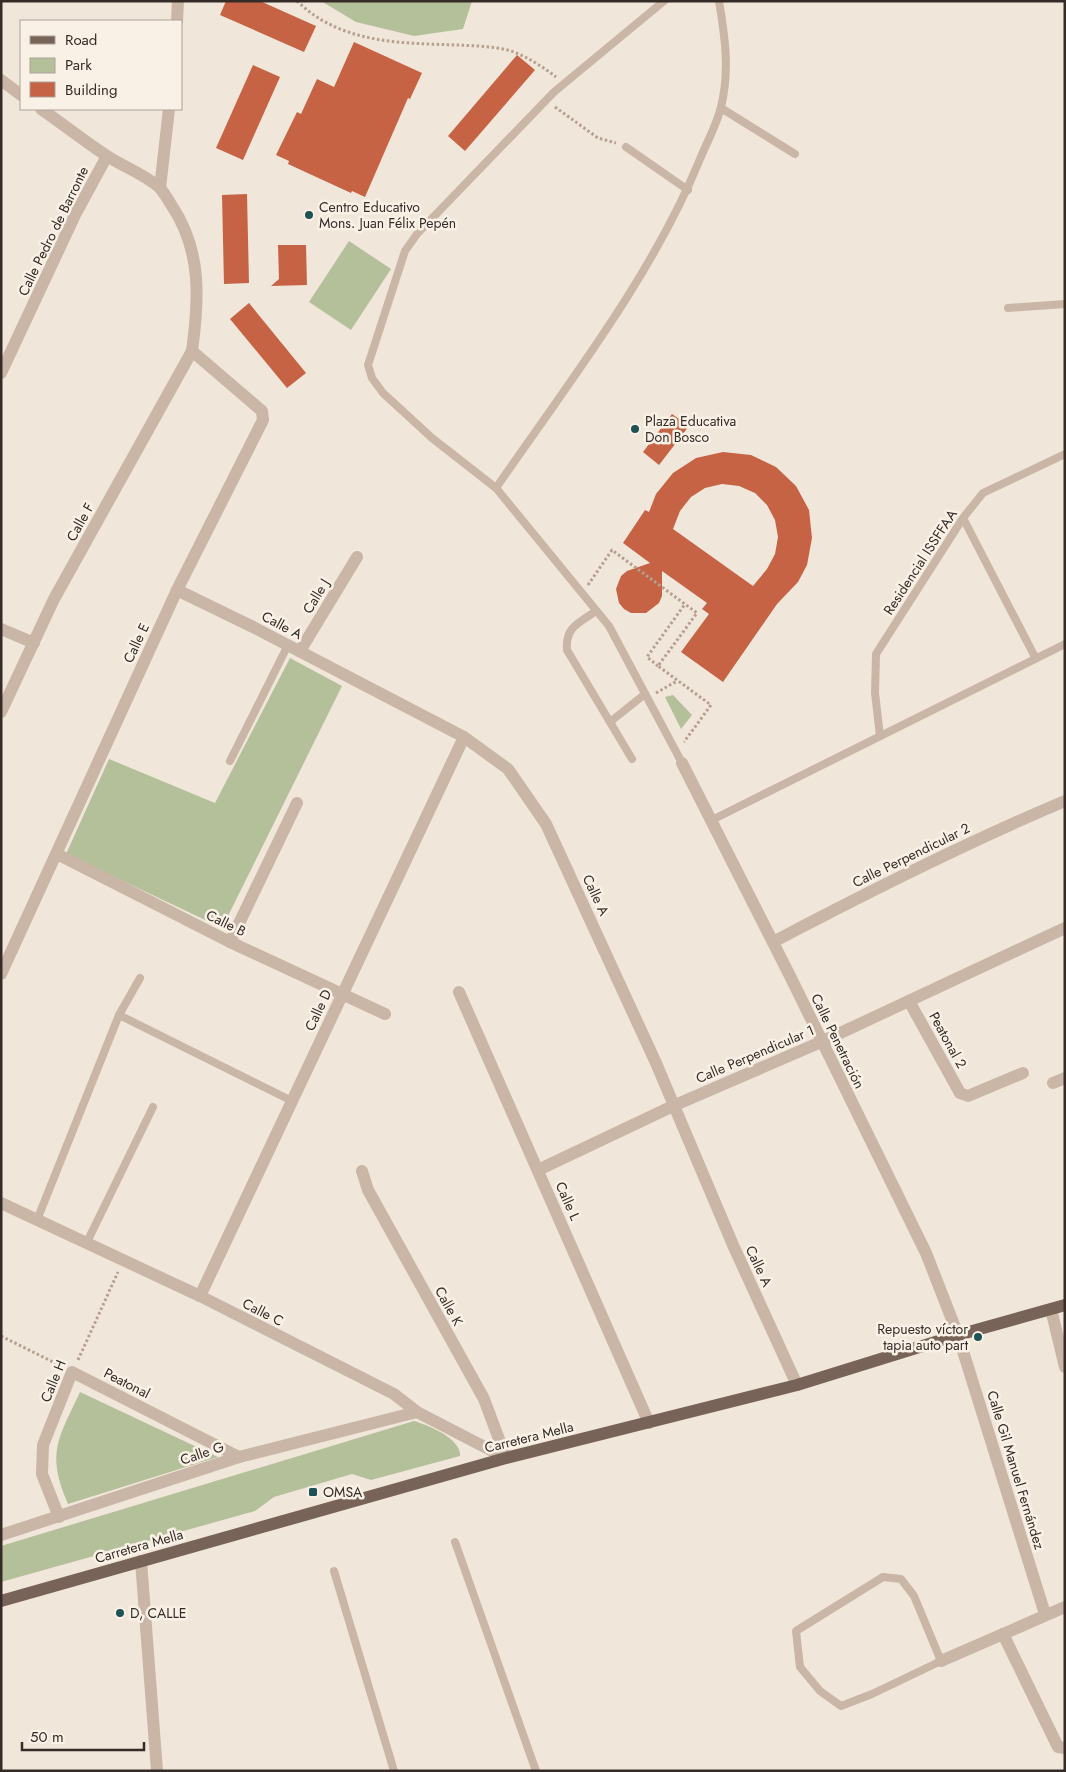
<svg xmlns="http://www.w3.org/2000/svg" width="1066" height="1772" font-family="Jost,sans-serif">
	<rect width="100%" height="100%" fill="#f1e6da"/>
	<g fill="#b4c09a">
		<polygon points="321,1 472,1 463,29 414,36 356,22"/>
		<polygon points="349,241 391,269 351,330 309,302"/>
		<polygon points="290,658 342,686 222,928 66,854 109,759 215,803"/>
		<polygon points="673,695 692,715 681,729 665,697"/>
		<path d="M80,1392L218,1457L68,1504C46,1453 58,1439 80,1392Z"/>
		<path d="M414,1421C428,1425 462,1439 460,1456L371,1480L352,1474L274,1497L255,1511L1,1582V1546Z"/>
	</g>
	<g fill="#c66344" fill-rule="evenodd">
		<polygon points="226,1 260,1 316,26 304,52 220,15"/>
		<polygon points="354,42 422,73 410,99 408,98 365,197 352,191 351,193 288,164 289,161 276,155 297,112 301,114 317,79 334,87"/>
		<polygon points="517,55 535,70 465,151 448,136"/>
		<polygon points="253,65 280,77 243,160 216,148"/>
		<polygon points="247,194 249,283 224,284 222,195"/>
		<polygon points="278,245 306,245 307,285 271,286 279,279"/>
		<polygon points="249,303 306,373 287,388 230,319"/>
		<polygon points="672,414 689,426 659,465 643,452"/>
		<path d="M723,452L751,455L776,467L796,486L809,510L812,538L807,565L798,582L777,604L723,682L681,652L709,614L702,609L707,603L662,571V596L659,603L646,613H631L624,609L619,603L616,589L621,576L627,571L650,563L623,543L645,510L649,512L656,494L673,473L696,458ZM722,484L739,486L755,493L767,505L775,520L778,537L775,554L767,569L753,586L673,529L680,511L691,497L705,488Z"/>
	</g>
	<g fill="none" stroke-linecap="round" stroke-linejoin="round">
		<g stroke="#b5a090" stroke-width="3" stroke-dasharray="2.5 2.5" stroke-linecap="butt">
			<path d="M297,1C341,44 400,43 457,45C476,46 496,46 514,52C529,58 543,67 556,77"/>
			<polyline points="555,107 598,138 616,143"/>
			<polyline points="588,585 612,550 697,613 658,666 711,705 684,742"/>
			<polyline points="658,666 647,657 685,604"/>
			<polyline points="656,693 677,681"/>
			<polyline points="1,1336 61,1366"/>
			<polyline points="78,1360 118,1272"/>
		</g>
		<g stroke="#c9b6a6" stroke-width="8">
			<polyline points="664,1 554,92 417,234 405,251 368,365 372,378 383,393 432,438 496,488 609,626 682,763"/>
			<polyline points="721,108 795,154"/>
			<polyline points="626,147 688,190"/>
			<polyline points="1008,308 1065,304"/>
			<path d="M496,488C567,385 653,275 700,159C707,142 717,124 721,107C730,71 725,37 719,1"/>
			<polyline points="963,518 1035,657"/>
			<path d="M596,611C579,623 565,627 567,650L632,759"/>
			<polyline points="610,722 645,694"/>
			<polyline points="880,736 875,693 876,654 963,518 983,493 1065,454"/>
			<polyline points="230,761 288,645"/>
			<polyline points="710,821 1065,644"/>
			<polyline points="119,1015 292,1101"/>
			<polyline points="37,1220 119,1015 140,978"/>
			<polyline points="87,1242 153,1107"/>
			<polyline points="455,1542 536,1771"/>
			<polyline points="334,1571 394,1771"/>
			<polygon points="883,1577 901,1579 914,1596 941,1661 872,1694 841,1706 820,1691 800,1667 796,1631"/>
		</g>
		<g stroke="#c9b6a6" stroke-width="12">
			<polyline points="177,21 178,1"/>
			<polyline points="1,80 21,95"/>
			<polyline points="160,188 169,109"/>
			<polyline points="1,373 75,215 107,156"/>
			<polyline points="177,590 253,627 464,737 508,769 546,824 656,1063 733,1245 797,1385"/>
			<polyline points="1,629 34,643"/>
			<polyline points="300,651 357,557"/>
			<path d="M1,712L54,599L192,351C199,300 202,251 172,206C168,200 164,192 159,187C144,174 124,167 107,156C84,141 63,124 41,109"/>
			<polyline points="682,763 790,976 926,1253 958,1335 1045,1614"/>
			<polyline points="57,854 230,942 385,1014"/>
			<polyline points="230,942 297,803"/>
			<path d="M773,942C868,892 965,843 1065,801"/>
			<polyline points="1,974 177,590 263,420 262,411 192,351"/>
			<polyline points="459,992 649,1423"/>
			<polyline points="909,1001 960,1093 968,1096 1023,1073"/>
			<polyline points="1053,1083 1065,1078"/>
			<polyline points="538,1170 673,1106 821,1042 1065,928"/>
			<polyline points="362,1171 368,1190 484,1399 506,1458"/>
			<polyline points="1,1203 200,1296 394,1394 417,1412 506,1458"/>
			<polyline points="200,1296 464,737"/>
			<polyline points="1051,1309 1065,1367"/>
			<polyline points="59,1517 42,1474 43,1445 72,1372 239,1457"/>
			<polyline points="1,1535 239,1457 417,1412"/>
			<polyline points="141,1561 157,1771"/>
			<polyline points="1003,1634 1058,1747 1065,1748"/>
			<polyline points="941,1661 1065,1607"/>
		</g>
		<polyline stroke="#786358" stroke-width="12" points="1,1601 506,1458 797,1385 958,1335 1065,1305"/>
	</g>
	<g fill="#1d5357" stroke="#f9f1e6" stroke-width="2">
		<circle cx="309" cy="215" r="5"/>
		<circle cx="635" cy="429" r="5"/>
		<circle cx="978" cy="1337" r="5"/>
		<rect x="308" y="1487" width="10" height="10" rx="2.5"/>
		<circle cx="120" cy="1613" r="5"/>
	</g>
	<g text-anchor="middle" stroke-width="5" stroke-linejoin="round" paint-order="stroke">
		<g font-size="14" fill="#362c27" stroke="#f9f1e6" text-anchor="start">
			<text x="319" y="212">Centro Educativo<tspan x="319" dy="16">Mons. Juan Félix Pepén</tspan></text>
			<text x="645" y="426">Plaza Educativa<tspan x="645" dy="16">Don Bosco</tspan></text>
			<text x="968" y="1334" text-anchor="end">Repuesto víctor<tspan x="968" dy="16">tapia auto part</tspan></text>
			<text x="323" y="1497">OMSA</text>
			<text x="130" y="1618">D, CALLE</text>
		</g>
		<g font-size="14" fill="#362c27" stroke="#f9f1e6">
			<text transform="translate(53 231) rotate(-64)" y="5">Calle Pedro de Barronte</text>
			<text transform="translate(80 522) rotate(-61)" y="5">Calle F</text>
			<text transform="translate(920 562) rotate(-57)" y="5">Residencial ISSFFAA</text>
			<text transform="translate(316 596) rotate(-59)" y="5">Calle J</text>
			<text transform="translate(282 625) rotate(28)" y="5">Calle A</text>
			<text transform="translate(136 643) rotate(-65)" y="5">Calle E</text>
			<text transform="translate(911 855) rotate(-26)" y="5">Calle Perpendicular 2</text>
			<text transform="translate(596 895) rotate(65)" y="5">Calle A</text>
			<text transform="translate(226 923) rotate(26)" y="5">Calle B</text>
			<text transform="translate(318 1010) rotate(-65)" y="5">Calle D</text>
			<text transform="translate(948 1040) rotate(61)" y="5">Peatonal 2</text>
			<text transform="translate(838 1041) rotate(64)" y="5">Calle Penetración</text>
			<text transform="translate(755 1054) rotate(-23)" y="5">Calle Perpendicular 1</text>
			<text transform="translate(568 1201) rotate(66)" y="5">Calle L</text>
			<text transform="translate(759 1266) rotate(65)" y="5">Calle A</text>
			<text transform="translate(449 1306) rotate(61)" y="5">Calle K</text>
			<text transform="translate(263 1312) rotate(27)" y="5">Calle C</text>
			<text transform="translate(53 1381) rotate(-68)" y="5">Calle H</text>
			<text transform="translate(127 1383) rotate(27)" y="5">Peatonal</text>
			<text transform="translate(529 1437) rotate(-14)" y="5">Carretera Mella</text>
			<text transform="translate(202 1453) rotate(-19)" y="5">Calle G</text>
			<text transform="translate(1016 1470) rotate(73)" y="5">Calle Gil Manuel Fernández</text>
			<text transform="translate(139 1546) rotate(-16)" y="5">Carretera Mella</text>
		</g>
	</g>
	<rect width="1066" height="1772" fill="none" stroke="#362c27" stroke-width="5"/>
	<rect x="20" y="20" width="162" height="90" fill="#f9f1e6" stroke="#aba29a"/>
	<rect x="30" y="36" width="25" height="8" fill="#786358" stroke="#aba29a"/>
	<text x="65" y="45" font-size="15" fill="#362c27">Road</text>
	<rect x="30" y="58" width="25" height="15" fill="#b4c09a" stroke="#aba29a"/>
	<text x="65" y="70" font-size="15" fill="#362c27">Park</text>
	<rect x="30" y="82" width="25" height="15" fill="#c66344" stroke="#aba29a"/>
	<text x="65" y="95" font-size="15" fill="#362c27">Building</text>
	<path d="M22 1742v8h122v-8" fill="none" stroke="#362c27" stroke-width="2.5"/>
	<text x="30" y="1742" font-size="15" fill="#362c27" stroke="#f9f1e6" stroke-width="4" paint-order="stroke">50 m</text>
</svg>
